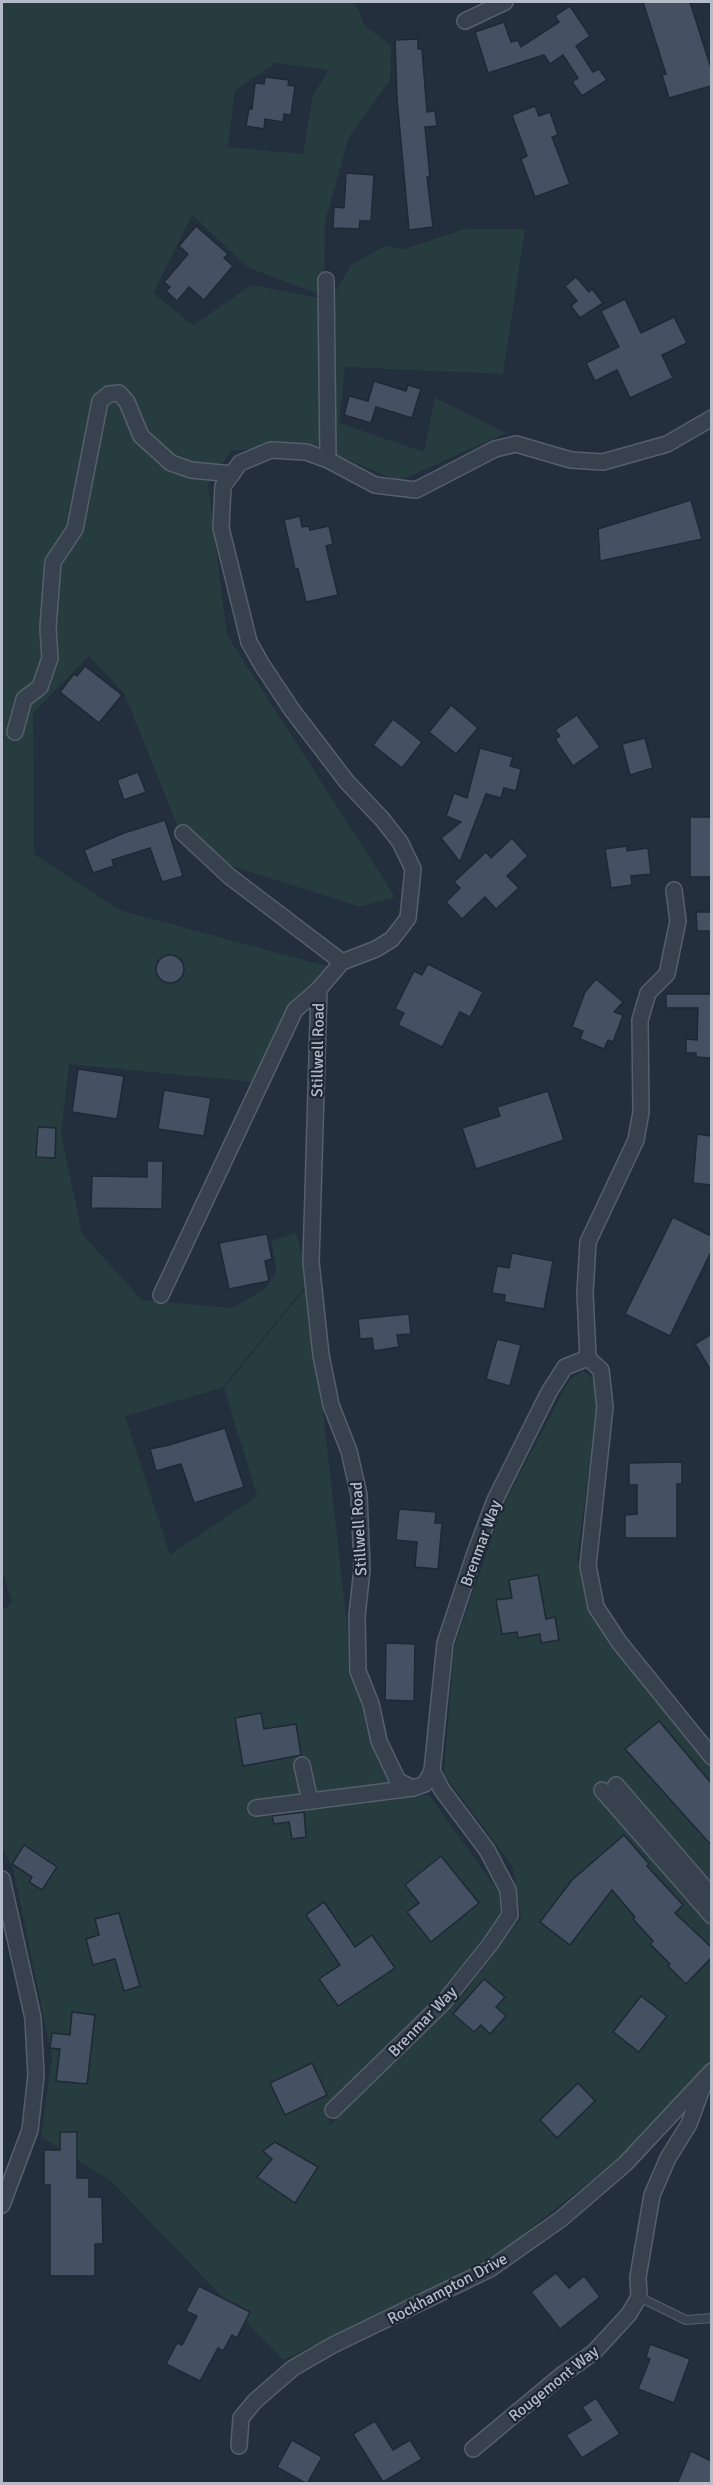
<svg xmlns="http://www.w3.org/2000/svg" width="713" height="2485" font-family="Signika,sans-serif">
	<rect width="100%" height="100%" fill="#242f3e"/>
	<path fill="#263c3f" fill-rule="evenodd" d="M2,2H355L365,26L391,45L390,80L349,137L325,221L324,296L249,268L192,215L153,293L193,325L252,285L330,300L351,265L384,246L404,249L465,229H525L503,374L345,367L339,423L424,452L435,398L506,433L399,481L308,443L231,451L208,484L227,635L395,897L360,907L188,852L124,693L89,656L33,713L34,854L119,910L326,966L292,1013L254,1082L69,1064L61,1133L82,1234L142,1300L232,1308L265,1289L277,1271L271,1241L296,1233L310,1281L222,1388L125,1416L170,1555L257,1496L224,1388L309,1284L352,1671L399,1795H429L499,1892L501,1915L436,1997L328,2106L329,2126L461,1998L521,1918L513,1867L444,1774L454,1648L502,1508L570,1379L583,1371L593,1378L597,1405L577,1559L590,1608L711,1762V2061L620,2158L489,2261L283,2360L111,2181L41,2137L52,2057L13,1868L2,1848V1611L12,1602L2,1570ZM275,63L329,70L313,95L303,154L228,147L235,90Z"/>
	<g fill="#455162" stroke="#1f2835" stroke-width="1.5">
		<polygon points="643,2 690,2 711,68 711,86 669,98 662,75 666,74"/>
		<polygon points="570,6 590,36 576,46 593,72 599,69 607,80 582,96 572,82 578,78 563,55 550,64 544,55 488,73 475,32 504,22 511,42 518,40 521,47 559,22 555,16"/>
		<polygon points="418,39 418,49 422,49 427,112 435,111 437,126 425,127 430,177 427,177 433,227 409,230 397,99 395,40"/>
		<polygon points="265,77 289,80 288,85 295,86 291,115 284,114 283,122 265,119 264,129 246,126 249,108 252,109 255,83 264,84"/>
		<polygon points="535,106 539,116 550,112 558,135 552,137 570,184 535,197 521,159 527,156 512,115"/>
		<polygon points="346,173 374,175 371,221 360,221 359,229 333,228 334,207 344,208"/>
		<polygon points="196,226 228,254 224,258 233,266 204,300 189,287 177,301 166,291 170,287 164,282 188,254 179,246"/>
		<polygon points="576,277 589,292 592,289 603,303 580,318 571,306 577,301 565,286"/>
		<polygon points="625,299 641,333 674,317 687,343 662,355 673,378 630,398 617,370 595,381 586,363 619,347 601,311"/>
		<polygon points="374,381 406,391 408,385 421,389 412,418 376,407 371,423 344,415 349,396 368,401"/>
		<polygon points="691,500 702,539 600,561 598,529"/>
		<polygon points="300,516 302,527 309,526 310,530 329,526 333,544 326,546 338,595 306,602 298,569 295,569 284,520"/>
		<polygon points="85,666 122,695 99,723 60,692 74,674 77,676"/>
		<polygon points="451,705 478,728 456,754 429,732"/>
		<polygon points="577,715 600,747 573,766 555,739 560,736 555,730"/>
		<polygon points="393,719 422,742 402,768 373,745"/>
		<polygon points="645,738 653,768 630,775 622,744"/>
		<polygon points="480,748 513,757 510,766 521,769 516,791 504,788 501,798 486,794 460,862 441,838 461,822 446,816 454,793 467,798"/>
		<polygon points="138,772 146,792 124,800 117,780"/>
		<rect x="690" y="817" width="21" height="60"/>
		<polygon points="165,820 183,876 162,882 150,848 112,860 114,866 93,873 84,850 124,833"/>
		<polygon points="512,838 528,856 507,876 519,888 496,909 485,897 462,919 446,902 460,888 454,882 486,852 491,858"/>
		<polygon points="627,846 627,851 648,848 651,874 631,876 632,885 611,888 605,849"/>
		<polygon points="696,912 711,912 711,931 697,931"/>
		<circle cx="170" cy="969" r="14"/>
		<polygon points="428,964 483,992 470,1017 460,1012 442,1047 398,1025 404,1013 395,1009 414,971 422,975"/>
		<polygon points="596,979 623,1002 614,1012 623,1015 613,1042 608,1040 604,1049 580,1039 583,1031 572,1027 585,992"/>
		<polygon points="666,994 711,994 711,1058 696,1057 696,1053 686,1053 686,1039 697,1040 698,1008 666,1008"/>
		<polygon points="78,1069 124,1076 117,1119 72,1112"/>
		<polygon points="164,1090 211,1098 204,1136 158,1129"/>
		<polygon points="548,1091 564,1140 476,1169 462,1128 500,1116 497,1107"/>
		<polygon points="38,1127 56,1128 55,1158 36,1157"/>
		<polygon points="697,1134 711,1136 711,1185 693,1183"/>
		<polygon points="147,1161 163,1161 162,1209 91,1208 92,1176 147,1177"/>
		<polygon points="673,1217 711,1236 711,1252 670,1336 625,1314"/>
		<polygon points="267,1234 272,1259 265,1261 269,1281 229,1289 219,1243"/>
		<polygon points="512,1253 553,1261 544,1309 504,1302 505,1295 492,1293 497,1266 509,1268"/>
		<polygon points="409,1314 411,1334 397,1335 399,1347 374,1351 372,1338 360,1339 358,1319"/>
		<polygon points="711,1334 711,1371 695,1344"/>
		<polygon points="497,1339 521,1345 510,1386 486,1379"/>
		<polygon points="225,1428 244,1487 194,1503 181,1464 156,1471 150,1449 169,1445"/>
		<polygon points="682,1462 682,1484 677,1484 677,1538 625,1538 625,1515 637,1514 637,1485 629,1485 629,1463"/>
		<polygon points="399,1509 436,1512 435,1523 442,1523 438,1569 415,1567 417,1542 396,1540"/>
		<polygon points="538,1575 546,1619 555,1617 559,1640 541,1643 540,1634 518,1638 517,1632 502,1634 496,1600 512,1598 509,1580"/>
		<polygon points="386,1643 415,1644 414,1701 385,1700"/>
		<polygon points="261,1713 264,1729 296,1724 301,1755 243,1766 235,1718"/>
		<polygon points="659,1721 711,1783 711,1845 625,1749"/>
		<polygon points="304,1812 306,1837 292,1839 289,1822 274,1824 272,1816"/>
		<polygon points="624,1835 649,1864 647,1866 683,1905 675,1913 711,1947 711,1958 686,1984 668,1966 670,1964 650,1944 653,1941 633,1919 635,1917 612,1890 570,1945 540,1922 572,1880"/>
		<polygon points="24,1845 57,1867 42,1890 29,1882 32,1877 12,1864"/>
		<polygon points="441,1856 479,1903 431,1942 407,1912 419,1903 405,1885"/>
		<polygon points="324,1902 355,1947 372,1935 395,1968 338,2006 319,1979 340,1965 306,1915"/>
		<polygon points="119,1913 140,1986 124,1991 115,1959 93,1965 86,1939 99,1935 95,1919"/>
		<polygon points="484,1979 505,1997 496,2007 506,2016 490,2034 481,2025 474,2032 453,2014"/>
		<polygon points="641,1996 667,2016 639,2052 613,2032"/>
		<polygon points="72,2012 95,2015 87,2084 56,2081 60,2049 50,2048 52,2033 70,2035"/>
		<polygon points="312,2063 327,2095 285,2115 270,2083"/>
		<polygon points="578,2083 595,2101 557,2138 540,2120"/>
		<polygon points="60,2132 77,2132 77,2178 89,2178 89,2197 102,2197 103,2244 95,2244 95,2276 50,2276 50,2185 44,2185 44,2150 60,2150"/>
		<polygon points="275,2142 318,2167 295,2203 257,2177 272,2159 263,2151"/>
		<polygon points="556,2273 569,2288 584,2276 600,2297 560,2329 531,2292"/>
		<polygon points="199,2286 250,2312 237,2338 232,2335 223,2351 218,2348 200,2381 166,2364 177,2343 182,2345 197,2316 186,2311"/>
		<polygon points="650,2344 690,2359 674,2403 638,2389 650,2359 646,2357"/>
		<polygon points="596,2398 620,2434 582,2458 566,2435 591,2420 582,2407"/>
		<polygon points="375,2421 393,2450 410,2440 422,2459 383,2482 353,2434"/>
		<polygon points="292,2440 322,2457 307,2484 277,2467"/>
		<polygon points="691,2451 711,2461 711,2484 677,2484"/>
	</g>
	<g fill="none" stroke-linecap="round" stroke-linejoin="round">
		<defs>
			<polyline id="lane" points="639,2297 686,2320 712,2318"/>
			<g id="street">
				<polyline points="465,21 505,2"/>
				<polyline points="326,280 328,460"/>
				<polyline points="15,732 24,699 40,687 50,658 48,628 53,562 75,529 100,401 109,394 119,393 127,402 141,436 171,463 191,470 232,474"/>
				<polyline points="183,833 229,876 342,962"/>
				<polyline points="161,1295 295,1010 319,989"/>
				<polyline points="588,1358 585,1293 588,1242 636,1140 641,1112 640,1020 648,993 667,974 678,921 674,890"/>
				<polyline points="302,1765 310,1801"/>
				<polyline points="432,1771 425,1784 413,1788 398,1781 379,1741 371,1704 358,1671 357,1616 362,1569 359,1495 349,1451 331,1405 321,1355 311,1262 319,989 342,962 376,949 392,939 408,918 413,869 400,842 382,819 347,782 292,710 262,665 249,642 221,528 223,486 240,463 271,450 306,452 328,460 375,485 416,490 495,449 516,444 571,460 603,462 667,444 712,418"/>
				<polyline points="616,1785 712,1896"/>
				<polyline points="602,1790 712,1916"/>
				<polyline points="256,1808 413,1788"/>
				<polyline points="2,1879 33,2018 36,2075 30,2130 2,2205"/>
				<polyline points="333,2110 444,2002 491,1943 510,1915 508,1890 487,1850 442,1790 432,1771 445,1643 474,1556 495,1500 549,1392 565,1367 588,1358 601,1370 605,1407 588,1566 596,1607 619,1642 712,1757"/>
				<polyline points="239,2446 241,2418 255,2401 293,2368 333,2345 490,2269 561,2219 625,2164 712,2071"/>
				<polyline points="473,2449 563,2374 594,2352 629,2314 639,2297 638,2277 652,2195 668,2158 689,2124 703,2086"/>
			</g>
		</defs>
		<use href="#lane" stroke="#565f6c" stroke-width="10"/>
		<use href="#street" stroke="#565f6c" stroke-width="18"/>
		<use href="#lane" stroke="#38414e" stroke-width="8"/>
		<use href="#street" stroke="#38414e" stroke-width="15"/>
	</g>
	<g text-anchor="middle" stroke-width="4.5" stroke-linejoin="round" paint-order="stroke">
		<g font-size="16" fill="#b4bcc9" stroke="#1d2633">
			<text transform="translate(317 1050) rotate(-89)" y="6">Stillwell Road</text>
			<text transform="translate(358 1529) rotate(-93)" y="6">Stillwell Road</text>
			<text transform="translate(480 1543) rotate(-70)" y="6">Brenmar Way</text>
			<text transform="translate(422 2021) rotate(-46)" y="6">Brenmar Way</text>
			<text transform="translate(447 2288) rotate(-28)" y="6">Rockhampton Drive</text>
			<text transform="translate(553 2383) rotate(-39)" y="6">Rougemont Way</text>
		</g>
	</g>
	<rect width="713" height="2485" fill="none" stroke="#b4bcc9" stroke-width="6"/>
</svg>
